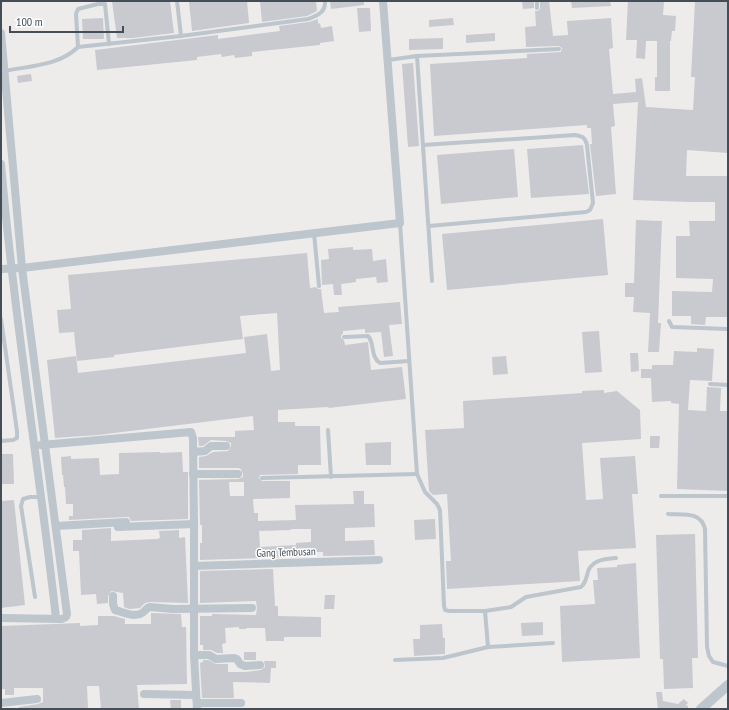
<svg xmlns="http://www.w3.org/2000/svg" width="729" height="710" font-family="'PT Sans Narrow',sans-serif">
	<rect width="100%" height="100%" fill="#eeebeb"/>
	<g fill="#c8cad0" fill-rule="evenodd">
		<polygon points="112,1 170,1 174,33 133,38 117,38"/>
		<polygon points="189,1 247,1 249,23 192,31"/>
		<polygon points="260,1 316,1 317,11 307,16 262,22"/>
		<polygon points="330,1 364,1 364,5 331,9"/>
		<polygon points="522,1 534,1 534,8 523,9"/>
		<polygon points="540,1 549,1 553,36 568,35 567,21 611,18 613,48 609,49 613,94 636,92 635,79 642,78 646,107 693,110 695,77 691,77 695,1 728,1 728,153 687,150 686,176 728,176 728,317 706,317 705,325 691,324 691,316 672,316 672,291 712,292 713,279 676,278 676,236 690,236 689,221 715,221 715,202 689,202 633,200 638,102 613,104 615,126 611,127 616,194 596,196 590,144 592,144 591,128 587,128 587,125 434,136 430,64 527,58 527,54 561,52 562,48 559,46 526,47 525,27 536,26 535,11 538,11 540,9"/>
		<polygon points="571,1 610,1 611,6 572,8"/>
		<polygon points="628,1 664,1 663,15 676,16 675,31 672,31 671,41 670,41 670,91 655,91 655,77 657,77 657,41 646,41 645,59 636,58 637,40 626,40"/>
		<polygon points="357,8 370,8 371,31 359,32"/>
		<polygon points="103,18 104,39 83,39 82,19"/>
		<polygon points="453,18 454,25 429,27 429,20"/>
		<polygon points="318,19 318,24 320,23 321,28 332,26 334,41 320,43 320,45 252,52 252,56 235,58 234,55 222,57 221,54 197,57 197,60 97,70 95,50 218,35 218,39 280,31 279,26 309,22"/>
		<polygon points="495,33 495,41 466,43 466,35"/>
		<polygon points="443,38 443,49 409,50 409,39"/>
		<polygon points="413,63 419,146 408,147 402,64"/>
		<polygon points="31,74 32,81 18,83 17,76"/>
		<polygon points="583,145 589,194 531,198 527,149"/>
		<polygon points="514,149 518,197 441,204 437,155"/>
		<polygon points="603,219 608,275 447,290 442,234"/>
		<polygon points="636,220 662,221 658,323 661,323 659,352 648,352 650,313 633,312 634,297 625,297 625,283 634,283"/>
		<polygon points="353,247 353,250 372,249 373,261 386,259 388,282 377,283 376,277 356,279 356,282 341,284 342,295 334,295 333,284 322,285 321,260 329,259 328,249"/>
		<path d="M307,253L310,288L316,287L318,289H321L324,313L339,312L338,307L400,302L402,324L389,325L393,356L384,357L381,332L365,333V329L343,331V334L341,335V338L344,340L345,345L368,342L371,370L402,367L406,399L329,408L328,407L278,410V422H295V426H320L321,465H298V474L260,475L259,478L262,481H290V498L253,499L254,513H258V521L296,520L295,505L354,504L353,491H364V504H374L375,527L345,528V541L374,540L375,555L323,556V552H306V556L295,557L200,560V543H202V525H200L199,480L238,479L243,477V474L241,469L238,468H199V457L206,456L213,452L228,451L231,446V443L226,441L211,440L203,446H199L198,437H235V431L254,430L253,416L98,435L55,438L47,360L76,356L78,373L246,353L244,337L267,334L271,371L280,370L277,313L240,316L243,339L114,355V357L77,361L74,332L59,333L57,310L71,309L68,275ZM229,482H244V496H230ZM291,529H311V542L296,543V545L260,547L259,531L291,530Z"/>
		<polygon points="599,331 602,372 585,373 582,332"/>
		<polygon points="697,348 714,349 712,381 690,380 688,410 706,411 707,387 721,388 720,411 728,411 728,491 677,489 679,404 671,403 671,401 652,402 651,378 641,378 641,369 652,369 652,365 673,365 674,351 697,352"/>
		<polygon points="630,353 638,353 639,371 631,372"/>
		<polygon points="506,356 508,374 493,375 492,357"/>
		<polygon points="604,390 604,393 617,391 640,410 641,439 582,443 586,500 603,499 600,458 635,456 638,494 632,494 636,548 578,551 580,581 447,589 446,561 451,561 447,494 433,495 429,491 425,430 464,428 463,401 582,393 582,391"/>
		<polygon points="650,436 660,436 659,448 650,448"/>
		<polygon points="391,442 391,465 366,465 365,443"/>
		<polygon points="160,452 160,453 182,452 183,472 188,472 188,519 131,521 129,517 126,517 69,520 69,516 73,516 73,504 66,504 65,487 64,487 63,475 62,475 61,457 71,456 71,459 99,458 100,475 119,474 119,453"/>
		<polygon points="1,454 13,454 14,484 1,484"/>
		<polygon points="14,500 25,605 1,608 1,501"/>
		<polygon points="435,519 436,539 415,540 414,520"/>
		<polygon points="111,528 111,541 157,539 160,538 159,531 179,530 179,538 185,537 188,603 150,602 145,603 140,608 129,609 124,607 123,593 111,591 108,596 108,603 97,604 96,594 81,595 79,551 73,551 73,540 82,540 82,530"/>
		<polygon points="695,534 698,658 692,658 693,688 664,689 663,659 660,659 656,535"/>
		<polygon points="636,563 640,658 562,662 560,606 595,604 593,580 598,580 597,568 617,567 617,565"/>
		<polygon points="273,569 275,606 278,606 278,616 321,617 321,637 284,637 284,641 266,641 265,628 246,628 246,629 239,629 239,627 225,628 226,643 222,644 223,653 217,653 211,650 203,650 203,645 200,645 200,616 212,616 212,614 256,615 257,608 256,601 200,603 200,571"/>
		<polygon points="325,595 335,595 334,609 324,609"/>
		<polygon points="151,613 181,614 182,627 186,627 187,684 137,685 139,709 101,709 99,686 87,686 88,709 19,709 19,707 38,704 43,702 43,688 14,688 14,695 5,695 5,689 1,689 1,626 80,623 80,626 98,625 98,616 114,616 125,619 125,624 151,624"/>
		<polygon points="543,622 543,635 522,636 521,623"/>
		<polygon points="442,624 443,638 445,638 445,654 414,656 413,639 420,639 420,625"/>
		<rect x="244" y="652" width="12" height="8"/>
		<polygon points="203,660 208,660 216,664 228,664 228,672 245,672 261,670 265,667 264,661 276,661 276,668 271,668 270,683 233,682 234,698 202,698 200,663 203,662"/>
		<polygon points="656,692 662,692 663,701 678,704 684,699 688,703 686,705 688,706 688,709 658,709"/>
		<polygon points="170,700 181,700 181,709 171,709"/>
	</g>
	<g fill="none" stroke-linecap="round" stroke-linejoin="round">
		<g stroke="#bdc5cd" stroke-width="4">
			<polyline points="177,1 181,36"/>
			<polyline points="537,1 537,8"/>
			<polyline points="78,47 76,14 78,9 98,4 105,4 109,44"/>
			<polyline points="417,56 559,49"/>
			<polyline points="388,60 417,56 432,281"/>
			<path d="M5,71C29,66 59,66 78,47L181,36L308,19C317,16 326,12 325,1"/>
			<path d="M423,145L575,135C582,136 585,137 587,145L593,203L590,210L586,212L429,226"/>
			<path d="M400,223L417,474L425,492L437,504L440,510L444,606L445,610L449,611H485L511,607L526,597L581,587C587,582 586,576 589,569C595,559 606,559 616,558"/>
			<polyline points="314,233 319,286"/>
			<polyline points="1,319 17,431 17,438 13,440 1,441"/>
			<polyline points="669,321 672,327 728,329"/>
			<path d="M344,337L368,336C375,343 370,357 380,363L409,361"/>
			<polyline points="710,384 728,385"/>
			<polyline points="328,430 331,477"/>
			<polyline points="262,478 417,474"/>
			<polyline points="661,496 728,496"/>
			<path d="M668,514C683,515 701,511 705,529L707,647L709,656L713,662L728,666"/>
			<polyline points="35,597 21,506 23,499 30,497 41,497"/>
			<polyline points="485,611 488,647"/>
			<polyline points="395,660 443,658 488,647 553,643"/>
		</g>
		<g stroke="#bdc5cd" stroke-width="8">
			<polyline points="1,33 22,268 67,614 66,617 62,619 1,618"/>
			<path d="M1,164C14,316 39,467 56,618"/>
			<polyline points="1,269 22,268 400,223 383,1"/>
			<polyline points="41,445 191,432 193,438 194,524 194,655 197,709"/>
			<polyline points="193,452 205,451 211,446 226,446"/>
			<polyline points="193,474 238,474"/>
			<polyline points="56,526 126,522"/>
			<polyline points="118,527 194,524"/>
			<polyline points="194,566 379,560"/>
			<path d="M113,596V604L115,610C123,612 131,617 140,614C145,613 145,608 150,607L173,609L252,608"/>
			<polyline points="194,655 209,655 216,659 234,658 237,659 240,664 245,666 260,665"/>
			<polyline points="144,694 196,695"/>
			<polyline points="1,703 37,699"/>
			<polyline points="197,703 241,703"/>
		</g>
		<polyline stroke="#bdc5cd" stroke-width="10" points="701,709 728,685"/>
	</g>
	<g text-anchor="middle" stroke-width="3" stroke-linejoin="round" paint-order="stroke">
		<g font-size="11" fill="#454e57" stroke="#fff">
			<text transform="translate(286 552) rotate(-2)" y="4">Gang Tembusan</text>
		</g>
	</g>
	<rect width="729" height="710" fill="none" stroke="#454e57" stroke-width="4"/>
	<path d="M10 26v6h113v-6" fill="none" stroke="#454e57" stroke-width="2"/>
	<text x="16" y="26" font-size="12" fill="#454e57" stroke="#ffffff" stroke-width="3" paint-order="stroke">100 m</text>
</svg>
